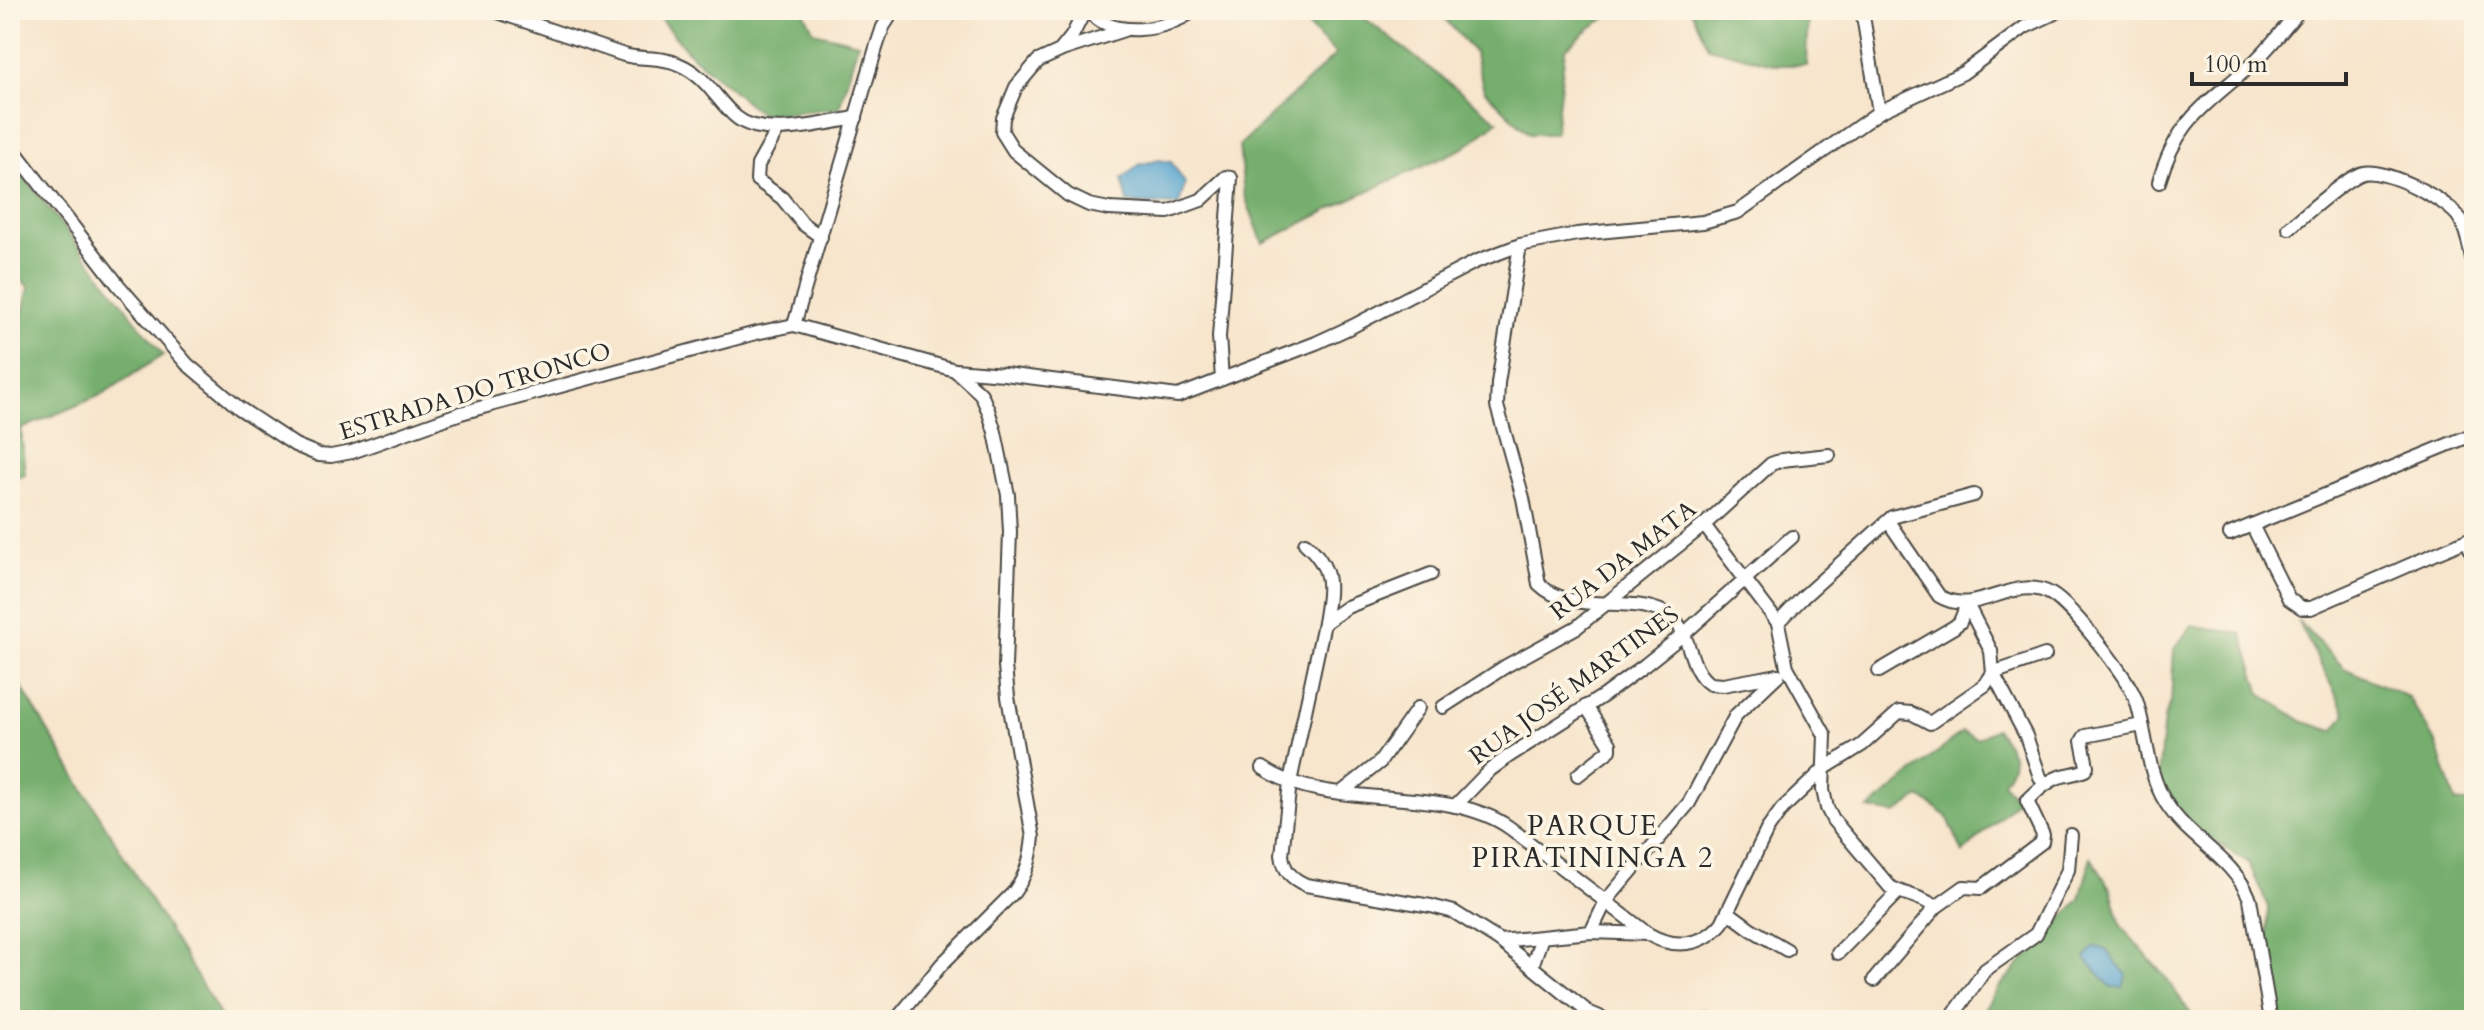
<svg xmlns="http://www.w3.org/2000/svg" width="2484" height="1030" font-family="Cardo,serif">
	<rect width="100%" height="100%" fill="#fcf5e5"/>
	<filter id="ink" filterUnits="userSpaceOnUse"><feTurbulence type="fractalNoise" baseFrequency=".0125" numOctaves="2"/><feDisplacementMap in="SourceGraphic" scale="16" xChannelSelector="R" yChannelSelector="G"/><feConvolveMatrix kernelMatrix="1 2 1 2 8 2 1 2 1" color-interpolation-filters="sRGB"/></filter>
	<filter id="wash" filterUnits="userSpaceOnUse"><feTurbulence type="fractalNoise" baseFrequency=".006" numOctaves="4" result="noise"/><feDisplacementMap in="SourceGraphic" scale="32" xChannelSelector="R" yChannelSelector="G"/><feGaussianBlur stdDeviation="1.8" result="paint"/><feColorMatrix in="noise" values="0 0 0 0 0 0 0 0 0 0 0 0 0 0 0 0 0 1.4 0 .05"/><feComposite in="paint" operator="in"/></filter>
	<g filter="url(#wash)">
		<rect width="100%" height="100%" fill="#f7e5cc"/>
		<g fill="#75ae6d" stroke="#506c4c" stroke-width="2">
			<polygon points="652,10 803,10 814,32 858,43 839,108 762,115 692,56"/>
			<polygon points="1292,10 1354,10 1498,121 1464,148 1354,197 1263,243 1244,194 1239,146 1336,54"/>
			<polygon points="1437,10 1619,10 1590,28 1565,49 1555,134 1529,134 1484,90 1474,52"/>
			<polygon points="1691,10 1808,10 1806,65 1777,65 1708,47"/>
			<polygon points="11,160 163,355 101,395 21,429 25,475 16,477 10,459 10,325 21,318 29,288 10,265"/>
			<polygon points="2298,621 2344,668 2408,697 2436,743 2456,803 2474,801 2474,1020 2279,1020 2266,951 2268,907 2249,863 2189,826 2158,780 2164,718 2171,702 2174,649 2192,625 2242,634 2261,694 2304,722 2333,731 2346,714"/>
			<polygon points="10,668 223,1020 10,1020"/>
			<path d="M1996,729C2011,751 2021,758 2003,782L2017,801L1963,853L1947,816L1920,797L1895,814L1869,809L1962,732L1977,739Z"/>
			<polygon points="2091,857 2111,890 2121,926 2166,978 2195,1020 1978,1020 1999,987 2080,899"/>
		</g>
		<g fill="#52a3cd" stroke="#3e677c" stroke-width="2">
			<polygon points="1158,160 1171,162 1185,183 1179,205 1128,203 1122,179 1139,165"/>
			<polygon points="2094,947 2105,949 2126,975 2123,987 2111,987 2088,962 2086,957"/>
		</g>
	</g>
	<g filter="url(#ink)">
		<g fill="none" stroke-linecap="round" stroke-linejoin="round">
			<defs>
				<g id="minor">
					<path d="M492,10L624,55C642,60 661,56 678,64C707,76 715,99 736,117C763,140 824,123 856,118"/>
					<polyline points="1085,10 1072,36 1060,51 1038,61 1016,87 1003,118 1002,132 1014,151 1068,195 1089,205 1109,209 1168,212 1201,200 1226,177 1231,178 1219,337 1222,379"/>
					<path d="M1087,10C1115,40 1164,31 1195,10"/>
					<polyline points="1862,10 1879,112"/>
					<polyline points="1062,50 1124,30"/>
					<polyline points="778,129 758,165 757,180 782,198 803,224 821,237"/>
					<polyline points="10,145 119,286 187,364 239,408 295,445 319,455 331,456 352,452 461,413 756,333 794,325"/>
					<path d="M2159,182C2178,116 2208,105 2254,62C2271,46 2285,27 2300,10"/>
					<path d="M2289,228C2304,216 2346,177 2363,173C2385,168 2449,200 2460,219C2468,233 2470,251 2474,266"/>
					<path d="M1520,245L1498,383L1497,406L1523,498L1539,584C1572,616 1627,594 1665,613C1694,628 1685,668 1710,684L1723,685L1778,675"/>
					<polyline points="794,325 955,370 1004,374 1178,396 1316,343 1353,326 1475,262 1520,245 1577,234 1703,222 1738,212 1879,112 1963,73 2025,27 2061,10"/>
					<polyline points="794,325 876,48 883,27 894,10"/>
					<path d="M1888,521L1939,596C1976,619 2014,573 2051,594C2072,606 2130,679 2137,703C2147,736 2147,773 2166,803C2190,841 2232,856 2250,899L2271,1020"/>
					<path d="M1704,525L1778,623L1787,667L1825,735L1823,790L1827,808L1833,820L1890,887C1906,896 1919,895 1936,907"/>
					<polyline points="2252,525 2289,599 2302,608 2311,608 2467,540"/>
					<polyline points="2230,534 2474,434"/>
					<polyline points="2474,537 2467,540 2474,558"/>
					<path d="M1305,543C1334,569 1330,586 1324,623L1347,607L1431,574"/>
					<path d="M1324,623L1290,782L1282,855C1284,871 1291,878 1306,885L1431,906L1454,912L1500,941L1588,1012L1607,1020"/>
					<polyline points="1778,623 1803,597 1892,517 1974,495"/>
					<polyline points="1879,671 1954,627 1960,622 1967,604"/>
					<polyline points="1443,707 1506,666 1577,627 1704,525 1771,464 1782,460 1829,455"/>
					<path d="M1263,768C1329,813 1445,782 1510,828L1648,934C1674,949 1702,947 1722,923L1767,830L1782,809L1825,768L1862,745L1899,712L1911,713L1930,723L1985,685L1993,673L1991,651L1967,604"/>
					<polyline points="1578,775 1610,750 1610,744 1586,706"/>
					<polyline points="2045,784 2040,777 2026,736 1993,673 2045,655"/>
					<polyline points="1342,792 1380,762 1418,708"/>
					<polyline points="1455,806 1490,770 1509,756 1603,696 1645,665 1685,633 1792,537"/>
					<polyline points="1728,912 1751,929 1787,950"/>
					<polyline points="1591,932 1606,901 1689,803 1736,715 1778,675"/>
					<polyline points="1500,941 1591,932 1648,934"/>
					<polyline points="1838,953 1898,892"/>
					<polyline points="1532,966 1542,937"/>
					<path d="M1874,980L1936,907L1964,887L1981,888L2042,842L2043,835L2027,801C2037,791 2046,782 2059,777C2068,774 2077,774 2085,770L2087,766L2082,741L2085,736L2142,725"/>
					<path d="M896,1020L941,965L1014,892C1027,874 1031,858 1033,837L1008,697L1005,666L1010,532L1008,495L995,432L988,410L981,394L955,370"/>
					<polyline points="1710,1020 1743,1020"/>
					<polyline points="1950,1020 1985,970 2036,934 2068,870 2071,835"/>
				</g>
			</defs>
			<use href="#minor" stroke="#4a4743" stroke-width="16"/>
			<use href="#minor" stroke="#fff" stroke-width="12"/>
		</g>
	</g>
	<g text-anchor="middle" stroke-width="7" stroke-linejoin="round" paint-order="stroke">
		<g font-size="24" fill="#2b2b2b" stroke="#fcf5e5">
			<text transform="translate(475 391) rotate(-17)" y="8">ESTRADA DO TRONCO</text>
			<text transform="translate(1623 560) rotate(-38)" y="8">RUA DA MATA</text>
			<text transform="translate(1574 685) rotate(-36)" y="8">RUA JOSÉ MARTINES</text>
		</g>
		<g font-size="28" letter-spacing="2" fill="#2b2b2b" stroke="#fcf5e5">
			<text x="1593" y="835">PARQUE<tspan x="1593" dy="32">PIRATININGA 2</tspan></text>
		</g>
	</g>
	<rect width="2484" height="1030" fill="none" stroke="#fcf5e5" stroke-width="40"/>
	<path d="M2192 72v12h154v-12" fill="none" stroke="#2b2b2b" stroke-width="4"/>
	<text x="2204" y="72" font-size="24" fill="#2b2b2b" stroke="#fcf5e5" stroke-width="6" paint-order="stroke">100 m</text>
</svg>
